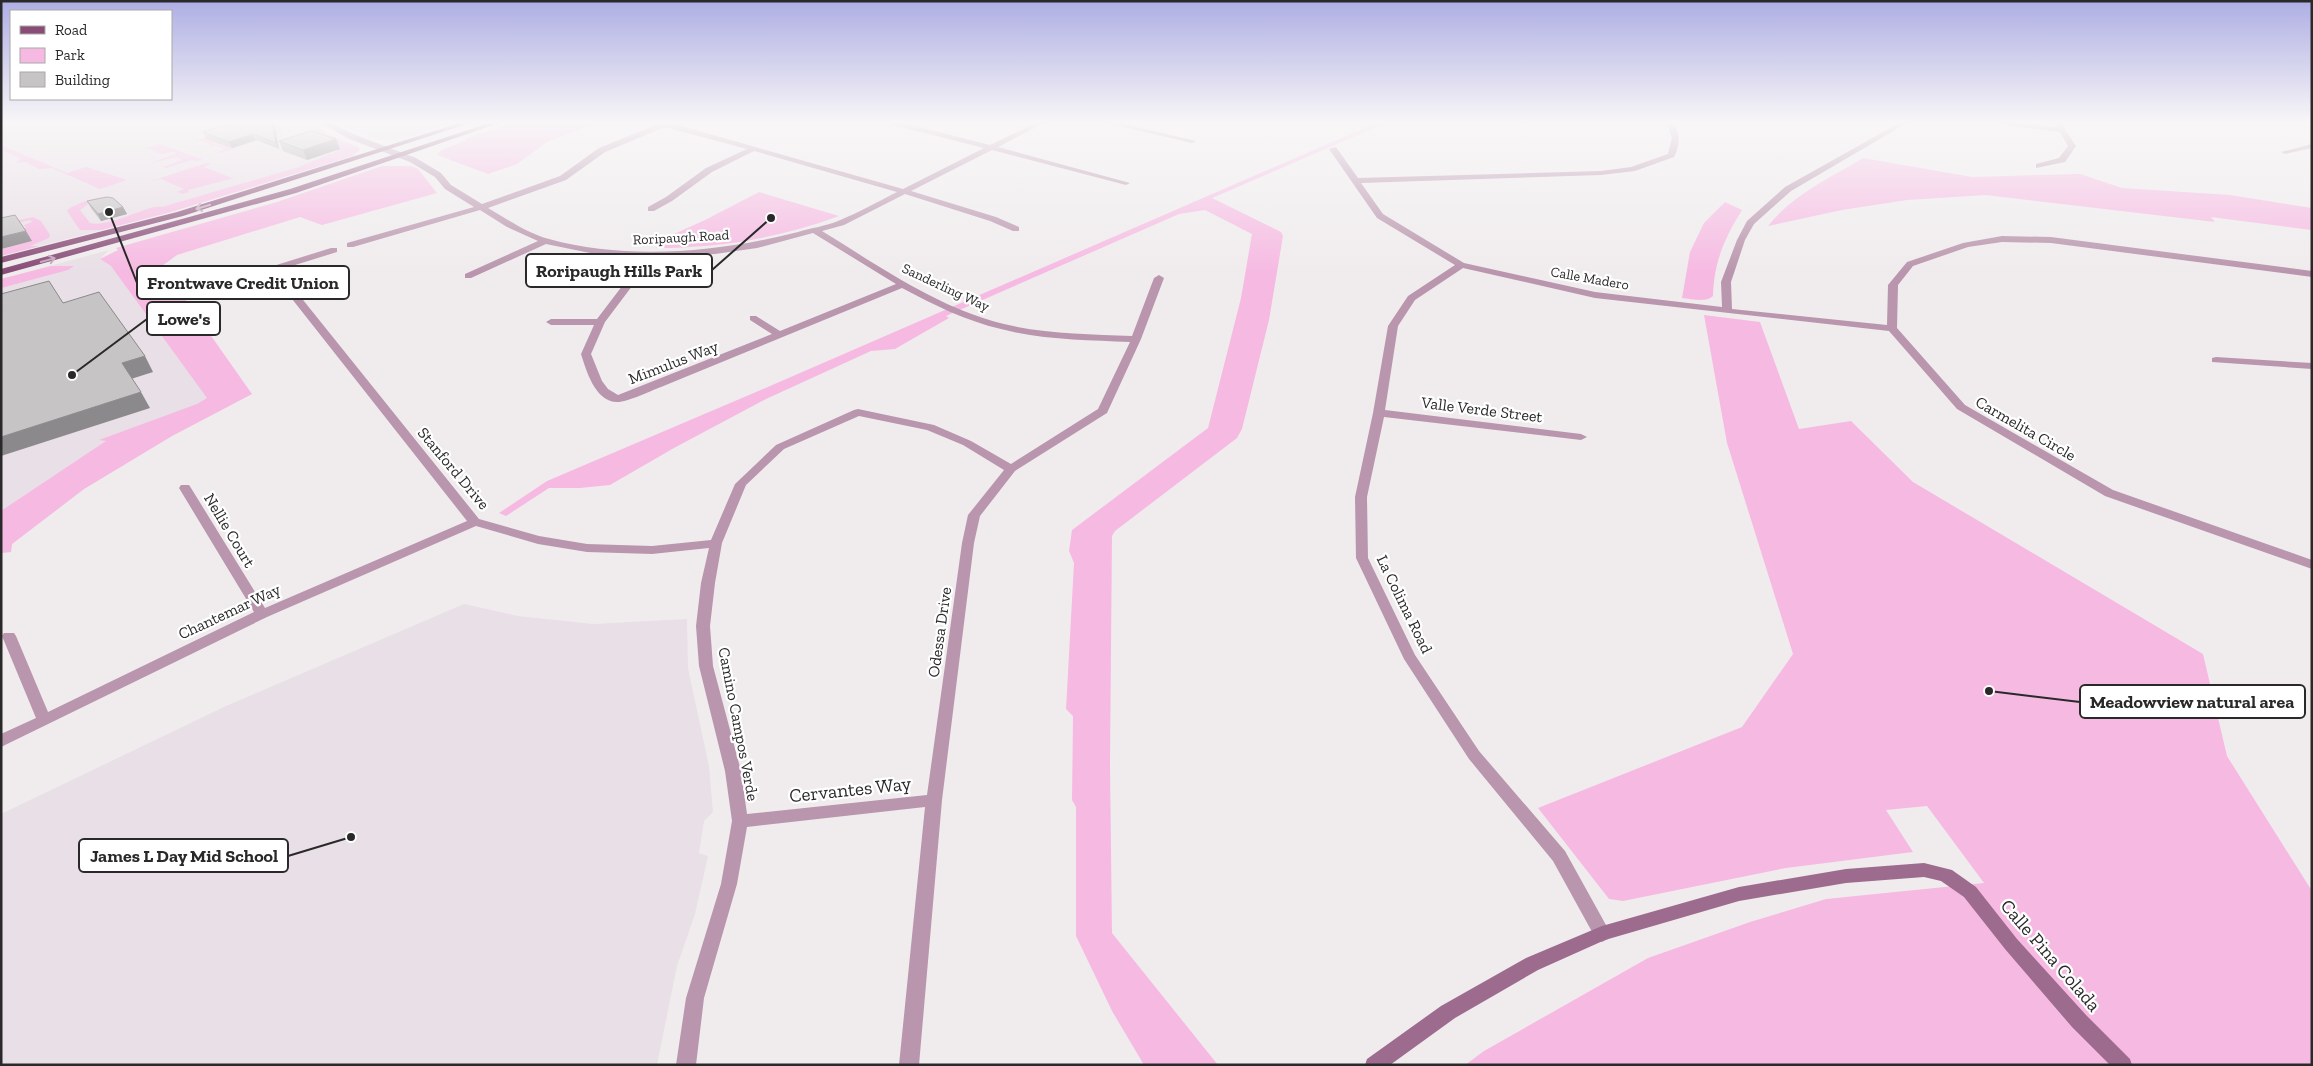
<svg xmlns="http://www.w3.org/2000/svg" width="2313" height="1066" font-family="'Zilla Slab',serif">
	<rect width="100%" height="100%" fill="#f0ecee"/>
	<g fill="#e9dfe6">
		<polygon points="26,123 311,123 310,124 325,133 358,147 360,150 352,156 328,164 171,212 1,256 1,129"/>
		<polygon points="343,123 451,123 404,138 381,140 351,129"/>
		<polygon points="109,250 100,259 111,266 252,394 172,436 84,489 12,544 11,552 1,553 1,279"/>
		<polygon points="464,604 518,616 593,624 687,619 688,668 709,766 713,812 704,821 699,853 708,856 695,914 677,966 657,1065 1,1065 1,814 226,706"/>
	</g>
	<g fill="#f6bae2">
		<polygon points="250,123 280,123 283,132 221,153 218,152 224,149 215,146 206,148 211,145 201,141 195,141"/>
		<polygon points="513,123 596,123 547,142 517,164 488,174 437,155 441,150 467,140 465,139"/>
		<polygon points="1376,123 1386,123 1212,198 1281,232 1283,236 1269,320 1242,429 1237,438 1115,531 1112,536 1110,764 1112,933 1218,1065 1144,1065 1112,1011 1076,936 1076,807 1072,800 1073,716 1066,709 1074,563 1069,551 1072,530 1208,428 1241,298 1252,234 1205,210 1179,214 946,316 949,318 895,349 871,351 766,399 674,448 610,485 580,488 549,488 506,516 499,513 547,481 756,392"/>
		<path d="M320,129L336,138L358,147L360,150L352,156L171,212L102,230H80L67,211C72,204 102,195 110,197L88,204L80,210L90,223C111,228 151,203 162,207L299,167L337,151L313,133L305,131Z"/>
		<polygon points="160,144 201,159 202,160 197,161 191,160 166,168 163,167 183,160 176,157 152,163 177,153 173,152 161,154 146,148"/>
		<polygon points="1,145 67,173 86,167 127,180 100,189 52,168 39,169 26,162 16,163 21,159 1,150"/>
		<path d="M1863,158L1972,177L2080,174L2122,188L2230,195L2312,208V230L2211,217L2215,222L1986,195L1907,200L1842,210L1768,226C1792,195 1830,178 1863,158Z"/>
		<polygon points="207,163 211,164 204,167 232,178 242,176 188,190 189,192 183,194 177,192 184,189 161,179 151,181"/>
		<polygon points="382,166 411,166 418,169 437,193 322,225 300,217 177,255 162,266 252,394 172,436 84,489 12,544 11,552 1,553 1,511 106,441 99,440 197,404 207,398 111,266 100,259 118,250 116,248 277,202"/>
		<path d="M759,192L839,216C780,238 719,248 656,248L661,240L705,220Z"/>
		<path d="M1725,202L1742,210C1724,239 1714,262 1713,296C1706,303 1691,299 1682,298L1690,252L1704,223Z"/>
		<polygon points="33,217 41,221 50,235 49,238 30,246 39,246 36,247 1,256 1,248 32,241 23,229 26,228 24,225 32,222 30,220 17,223 16,221"/>
		<polygon points="51,266 74,266 68,270 1,288 1,279"/>
		<polygon points="1704,315 1760,322 1799,429 1851,421 1913,482 2203,654 2227,756 2312,891 2312,1065 1465,1065 1484,1051 1648,958 1750,922 1826,899 1984,883 1927,806 1886,810 1913,852 1786,868 1623,901 1609,899 1538,808 1742,727 1793,654 1727,443"/>
	</g>
	<g fill="none" stroke-linecap="round" stroke-linejoin="round">
		<g fill="#b996ad" fill-rule="evenodd">
			<path d="M322,123H331L353,134L416,158L441,173L451,185L482,204L560,176L599,148L661,123H671L903,189L984,148L893,125V123H903L990,145L1036,123H1044L998,147L1130,183L1126,185L992,150L911,191L996,217L1019,227V231H1013L990,221L905,194L844,225L822,231C879,266 938,308 1004,324C1045,334 1090,334 1132,336L1154,278L1159,275L1164,278L1141,339L1107,413L1015,471L980,516L974,543L942,800L919,1065H899L925,807L747,827L737,884L704,998L696,1065H676L686,998L721,884L732,821L725,771L699,666L696,626L701,583L709,548L652,554L587,552L538,544L476,526L267,617L1,747V734L36,718L2,636L4,633H14L16,636L48,712L254,612L179,488L181,485H189L191,488L265,608L467,521L270,271V267L331,248H337V252L279,270L479,519L539,536L587,544L652,546L711,540L735,484L776,445L854,410L858,409L934,425L971,441L1011,464L1098,409L1130,342C1087,340 1042,340 1001,329C966,321 934,305 902,288L661,387C650,391 626,403 616,402C595,401 586,370 581,354L594,325H551L546,322L551,319H597L645,256L595,254L546,244L471,278H465V274L538,241L507,227L480,210L353,247H347V243L474,207L445,189L435,177L410,162L347,138ZM665,127L747,149L706,168L666,197L648,207V211H654L672,201L712,172L754,151L897,192C877,202 858,213 838,221C826,226 811,228 798,232C719,252 629,261 549,239C527,233 507,219 488,208L566,180L605,152ZM813,233L896,284L780,331L756,316H750V320L772,334L618,395L608,389L602,381L591,354L605,322L654,257L715,254L757,248ZM859,416L927,430L963,445L1004,470L968,515L962,543L927,795L747,814L741,771L713,666L710,626L715,583L722,543L746,485L784,449Z"/>
			<polygon points="1107,123 1119,123 1196,141 1192,143"/>
			<path d="M1667,123H1673C1681,134 1680,145 1674,157L1635,171L1601,175L1361,183L1383,214L1464,263L1595,292L1722,307L1721,282L1737,240L1747,221L1785,187L1899,123H1907L1791,191L1754,224L1745,240L1731,282L1732,309L1887,325L1888,285L1907,262L1963,243L2002,236L2051,237L2312,271V277L2051,243L2002,242L1968,247L1913,266L1898,285L1897,328L1965,405L2113,490L2312,560V569L2105,496L1957,409L1889,331L1595,298L1463,268L1415,300L1398,326L1385,410L1581,434L1587,437L1581,440L1384,417L1367,497L1368,558L1415,655L1479,751L1565,851L1611,934L1608,939L1602,942L1596,939L1553,861L1469,759L1404,659L1356,558L1355,497L1373,413L1388,326L1408,296L1455,265L1377,218L1329,149L1336,147L1358,178L1601,171L1631,167L1668,154L1672,138Z"/>
			<polygon points="2004,123 2023,123 2057,127 2055,123 2061,123 2076,146 2065,162 2036,168 2036,164 2059,158 2068,146 2060,132 2008,125"/>
			<polygon points="2312,144 2312,148 2285,154 2281,152"/>
			<polygon points="2216,357 2312,363 2312,369 2212,362 2212,358"/>
		</g>
		<polygon fill="#9d6b8e" fill-rule="evenodd" points="1924,863 1952,870 1976,887 2017,939 2086,1015 2130,1059 2132,1065 2110,1065 2072,1027 2005,949 1964,897 1941,881 1924,877 1846,883 1739,901 1605,940 1538,970 1455,1018 1390,1065 1365,1065 1367,1059 1441,1006 1526,958 1602,926 1739,887 1846,869"/>
		<g fill="#884c77" fill-rule="evenodd">
			<polygon points="460,123 470,123 183,216 1,263 1,257 177,212"/>
			<polygon points="489,123 499,123 296,193 1,275 1,269 290,189"/>
		</g>
	</g>
	<g fill="#aba9aa">
		<polygon points="274,123 279,149 256,140 232,148 206,139 203,132"/>
		<polygon points="336,139 340,149 307,160 283,151 279,141"/>
		<polygon points="87,201 123,207 127,214 101,221 91,208"/>
	</g>
	<g fill="#8b898b">
		<polygon points="272,123 274,123 279,149 276,143"/>
		<polygon points="253,134 256,140 232,148 229,142"/>
		<polygon points="336,139 340,149 307,160 303,150"/>
		<polygon points="123,207 127,214 101,221 98,214"/>
		<polygon points="26,231 32,241 1,249 1,237"/>
		<polygon points="145,356 153,372 131,379 122,363"/>
		<polygon points="141,392 150,408 1,456 1,437"/>
	</g>
	<g fill="#c7c4c6" stroke="#8b898b">
		<polygon points="234,123 272,123 276,143 253,134 229,142 203,132"/>
		<polygon points="311,131 336,139 303,150 279,141"/>
		<polygon points="107,197 113,198 123,207 98,214 87,201"/>
		<polygon points="15,215 26,231 1,237 1,218"/>
		<polygon points="49,281 63,303 99,292 145,356 122,363 141,392 1,437 1,312 2,312 1,310 1,294"/>
	</g>
	<defs><path id="oneway-shaft" d="M-6 0H5M1.5-3L5.5 0L1.5 3" fill="none" stroke-width="1.6" stroke-linecap="round" stroke-linejoin="round" transform="scale(1.25)"/></defs>
	<g stroke="#c4a6bb">
		<use href="#oneway-shaft" transform="translate(203 207) rotate(163)"/>
		<use href="#oneway-shaft" transform="translate(48 260) rotate(-15)"/>
	</g>
	<linearGradient id="sky" x2="0" y2="1"><stop stop-color="#aeaee4"/><stop offset="0.45" stop-color="#f8f6f7"/><stop offset="1" stop-color="#f8f6f7" stop-opacity="0"/></linearGradient>
	<rect width="2313" height="272" fill="url(#sky)"/>
	<g text-anchor="middle" stroke-width="4.5" stroke-linejoin="round" paint-order="stroke">
		<g font-size="14" fill="#2a292a" stroke="#fff">
			<text transform="translate(681 237) rotate(-3)" y="5">Roripaugh Road</text>
			<text transform="translate(1590 278) rotate(10)" y="5">Calle Madero</text>
			<text transform="translate(946 287) rotate(25)" y="5">Sanderling Way</text>
		</g>
		<g font-size="16" fill="#2a292a" stroke="#fff">
			<text transform="translate(673 362) rotate(-21)" y="6">Mimulus Way</text>
			<text transform="translate(1482 409) rotate(7)" y="6">Valle Verde Street</text>
			<text transform="translate(2026 428) rotate(30)" y="6">Carmelita Circle</text>
			<text transform="translate(454 468) rotate(50)" y="6">Stanford Drive</text>
			<text transform="translate(230 530) rotate(59)" y="6">Nellie Court</text>
			<text transform="translate(1405 604) rotate(64)" y="6">La Colima Road</text>
			<text transform="translate(229 611) rotate(-25)" y="6">Chantemar Way</text>
			<text transform="translate(939 632) rotate(-82)" y="6">Odessa Drive</text>
			<text transform="translate(739 724) rotate(79)" y="6">Camino Campos Verde</text>
		</g>
		<g font-size="19" fill="#2a292a" stroke="#fff">
			<text transform="translate(850 789) rotate(-6)" y="7">Cervantes Way</text>
			<text transform="translate(2051 955) rotate(49)" y="7">Calle Pina Colada</text>
		</g>
	</g>
	<path fill="none" stroke="#2a292a" stroke-width="2" d="M771 218L712 270M109 212L137 283M72 375L147 319M1989 691L2080 702M351 837L288 856"/>
	<g fill="#2a292a" stroke="#fff" stroke-width="2">
		<circle cx="771" cy="218" r="5"/>
		<circle cx="109" cy="212" r="5"/>
		<circle cx="72" cy="375" r="5"/>
		<circle cx="1989" cy="691" r="5"/>
		<circle cx="351" cy="837" r="5"/>
	</g>
	<g fill="#fff" stroke="#2a292a" stroke-width="2">
		<rect x="526" y="254" width="186" height="33" rx="5"/>
		<rect x="137" y="266" width="212" height="33" rx="5"/>
		<rect x="147" y="302" width="73" height="33" rx="5"/>
		<rect x="2080" y="685" width="225" height="33" rx="5"/>
		<rect x="79" y="839" width="209" height="33" rx="5"/>
	</g>
	<g font-size="18" text-anchor="middle" font-weight="bold" fill="#2a292a">
		<text x="619" y="277">Roripaugh Hills Park</text>
		<text x="243" y="289">Frontwave Credit Union</text>
		<text x="184" y="325">Lowe's</text>
		<text x="2192" y="708">Meadowview natural area</text>
		<text x="184" y="862">James L Day Mid School</text>
	</g>
	<rect width="2313" height="1066" fill="none" stroke="#2a292a" stroke-width="5"/>
	<rect x="10" y="10" width="162" height="90" fill="#ffffff" stroke="#aaa9aa"/>
	<rect x="20" y="26" width="25" height="8" fill="#884c77" stroke="#aaa9aa"/>
	<text x="55" y="35" font-size="15" fill="#2a292a">Road</text>
	<rect x="20" y="48" width="25" height="15" fill="#f6bae2" stroke="#aaa9aa"/>
	<text x="55" y="60" font-size="15" fill="#2a292a">Park</text>
	<rect x="20" y="72" width="25" height="15" fill="#c7c4c6" stroke="#aaa9aa"/>
	<text x="55" y="85" font-size="15" fill="#2a292a">Building</text>
</svg>
